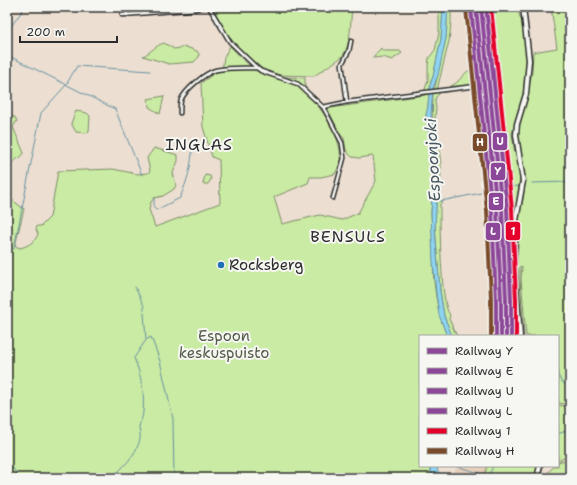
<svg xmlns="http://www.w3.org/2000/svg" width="577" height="485" font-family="'Shantell Sans',sans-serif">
	<rect width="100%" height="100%" fill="#ecdfd1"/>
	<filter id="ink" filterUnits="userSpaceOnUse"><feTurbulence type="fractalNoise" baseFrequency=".025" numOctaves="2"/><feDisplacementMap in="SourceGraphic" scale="8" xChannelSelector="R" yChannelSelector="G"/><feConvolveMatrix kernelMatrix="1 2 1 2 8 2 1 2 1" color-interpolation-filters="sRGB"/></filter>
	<g filter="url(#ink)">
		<g fill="#e4ceba">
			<polygon points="468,7 483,7 494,94 504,214 507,281 508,336 491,336 493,307 493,246 490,193 485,145 476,85"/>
			<polygon points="457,466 487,466 484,478 452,478"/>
		</g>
		<g fill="#caeba3" stroke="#7a8b67">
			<path d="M212,7H352C350,23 352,43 342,57L314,76L278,75L261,68L231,41Z"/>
			<path d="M439,7H443L441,39L433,77C427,87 430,104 426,115L434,167L431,213L434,256C431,278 438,316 447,336H420V466H430L431,472L434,478H7V196L24,209L15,246L20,248C28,246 35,242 38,234L36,229L37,226H41L50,217L58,171L113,169L137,174L148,173L150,171L147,158L154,148L178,155V161L173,173L176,185L174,189L163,196L154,198L151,202L149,209L155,227L220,203L219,160L212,157L203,127L201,83L216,72L222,71L224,57L230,46C238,54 247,65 257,71C268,78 285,79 297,86C315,96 344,138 340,160C340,165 337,170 335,174L321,177H310L308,183L274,197L282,224L320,215L342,220L358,213L376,181L373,156L359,158L352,157L349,154L346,150L344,138L340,134L328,109L330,108L425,95V89L428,80V66L429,58L435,50L439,33Z"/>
			<polygon points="448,7 451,7 451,23 449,41 437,90 434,91 446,38"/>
			<path d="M483,7H518L519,14L522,22L527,55L522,105L512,133L514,148L519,167L520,175L513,242L517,326L516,336H508C506,226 496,116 483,7Z"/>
			<polygon points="551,7 570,7 570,405 558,403 558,336 526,336 521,279 522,267 520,266 520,279 524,336 522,336 517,279 517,241 520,211 523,198 525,182 517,140 519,126 524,110 532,72 533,52 557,48"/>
			<path d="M164,43L174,49L186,47L197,51L199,54V57L194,62L169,64L143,56C150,53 156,45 164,43Z"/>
			<polygon points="381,48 382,51 400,51 402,53 392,60 383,57 372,58"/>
			<path d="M475,69L476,85L448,88C452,85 456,84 459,80C465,74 466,70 475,69Z"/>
			<polygon points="285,77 305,78 305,86"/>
			<path d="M441,92L436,97L435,101L436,108L435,117L441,165L440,199L442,202L440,204C440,223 440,304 450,315L449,319L457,336H452L444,316L440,291L436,239L435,219L438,169L432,123L433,93Z"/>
			<polygon points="164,96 160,114 149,107 148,99"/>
			<polygon points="76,111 87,113 90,116 89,131 86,133 76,132 71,123"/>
			<polygon points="7,116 15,117 17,121 13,127 24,153 20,158 17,159 7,167"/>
			<polygon points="205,175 210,176 211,179 208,184 203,184"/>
			<polygon points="558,405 570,407 570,478 542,478 542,476 547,474 554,466 558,466 558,462 566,460 566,459 564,458 558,461"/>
			<polygon points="487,466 538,466 535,478 484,478"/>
		</g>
		<g fill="#8fd4f1" stroke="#6790a2">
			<path d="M443,7H448L446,38L438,75L433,88L431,114L438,169L435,229L440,291L444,316L452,336H447L439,315L436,293L433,262L431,213L434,167L426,115C430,104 427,87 433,77L441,39Z"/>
			<polygon points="430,466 437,466 439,478 434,478 431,472"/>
		</g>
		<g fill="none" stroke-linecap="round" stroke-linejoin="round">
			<g stroke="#6790a2" stroke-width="1">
				<polyline points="7,32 25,7"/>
				<polyline points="7,55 115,109 142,175"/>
				<polyline points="532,183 570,182"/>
				<polyline points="503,188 518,186"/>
				<path d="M154,198V208L156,210L180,198C187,181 192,166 192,148"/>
				<polyline points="436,202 496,190"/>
				<polyline points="14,249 41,113 66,85 77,66 150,71"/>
				<polyline points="135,287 144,306 144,310"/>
				<polyline points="144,313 146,339"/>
				<polyline points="558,375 561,381 566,385 570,390"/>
				<polyline points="558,433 561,433 570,429"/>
				<polyline points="456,466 479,473"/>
				<polyline points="7,467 12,467"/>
				<polyline points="13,468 18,476 27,478 35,475 53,478"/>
				<polyline points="485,475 488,476 491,471 493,466"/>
				<polyline points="56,478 60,478"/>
				<path d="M111,478C122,469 137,454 140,439C141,435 139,431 139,427C140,422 143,417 143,412C145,393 141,375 134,358L146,340L151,337L160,361L173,419L174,478"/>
			</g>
			<defs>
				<g id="street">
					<polyline points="126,7 127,15"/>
					<polyline points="209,7 230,42 257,68 261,71 298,84 323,107 329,118 342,143 344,158 333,198"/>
					<polyline points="122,15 196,9 202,7"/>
					<polyline points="347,102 342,64 349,51 351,41"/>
					<polyline points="323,107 347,102 476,86"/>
					<path d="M180,113C180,109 180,104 181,100C185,90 205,73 216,70C229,67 243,68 257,68"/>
				</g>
				<g id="secondary">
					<polyline points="520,336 514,259 516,221 523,181 516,135 517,124 526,94 529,60 523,7"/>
					<polyline points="537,478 540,466"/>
				</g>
			</defs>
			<use href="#street" stroke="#2b2b2b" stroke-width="5.5"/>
			<use href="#secondary" stroke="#2b2b2b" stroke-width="7"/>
			<use href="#street" stroke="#f6f6f2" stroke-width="2.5"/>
			<use href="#secondary" stroke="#f6f6f2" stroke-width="4"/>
			<defs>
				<polyline id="rail-1" points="481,7 502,210 506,300 506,336"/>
				<polyline id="rail-2" points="476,8 497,210 501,300 501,336"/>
				<polyline id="rail-3" points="486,7 507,209 511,300 511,336"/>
				<polyline id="rail-4" points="471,8 492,211 496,300 496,336"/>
				<polyline id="rail-5" points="491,7 512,209 516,300 516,336"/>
				<polyline id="rail-6" points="466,9 487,211 491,300 491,336"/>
			</defs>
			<use href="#rail-1" stroke="#f6f6f2" stroke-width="7"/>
			<use href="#rail-2" stroke="#f6f6f2" stroke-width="7"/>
			<use href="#rail-3" stroke="#f6f6f2" stroke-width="7"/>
			<use href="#rail-4" stroke="#f6f6f2" stroke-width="7"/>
			<use href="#rail-5" stroke="#f6f6f2" stroke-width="7"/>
			<use href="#rail-6" stroke="#f6f6f2" stroke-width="7"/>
			<use href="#rail-1" stroke="#8c4799" stroke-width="4"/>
			<use href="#rail-2" stroke="#8c4799" stroke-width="4"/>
			<use href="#rail-3" stroke="#8c4799" stroke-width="4"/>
			<use href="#rail-4" stroke="#8c4799" stroke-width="4"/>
			<use href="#rail-5" stroke="#e4002b" stroke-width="4"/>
			<use href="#rail-6" stroke="#7a4b2a" stroke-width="4"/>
		</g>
	</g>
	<circle fill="#1f6fb2" stroke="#f6f6f2" stroke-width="1.5" cx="221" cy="265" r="4"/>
	<g text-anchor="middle" stroke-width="4" stroke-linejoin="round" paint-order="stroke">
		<g font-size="15" fill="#2b2b2b" stroke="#f6f6f2" text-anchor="start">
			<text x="229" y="270">Rocksberg</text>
		</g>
		<g font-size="15" fill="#535b49" stroke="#f6f6f2">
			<text x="224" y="341">Espoon<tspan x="224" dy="17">keskuspuisto</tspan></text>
		</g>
		<g font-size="16" letter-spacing="1" fill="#2b2b2b" stroke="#f6f6f2">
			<text x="199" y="150">INGLAS</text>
			<text x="348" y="242">BENSULS</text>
		</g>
		<g font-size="16" font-style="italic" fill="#44555c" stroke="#f6f6f2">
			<text transform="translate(432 160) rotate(-93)" y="6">Espoonjoki</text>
		</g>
	</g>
	<g stroke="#f6f6f2" stroke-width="1.5">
		<rect x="492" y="132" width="16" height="19" rx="4" fill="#8c4799"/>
		<rect x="472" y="133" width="16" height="19" rx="4" fill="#7a4b2a"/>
		<rect x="490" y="162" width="16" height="19" rx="4" fill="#8c4799"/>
		<rect x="488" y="192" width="16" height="19" rx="4" fill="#8c4799"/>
		<rect x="505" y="221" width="16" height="20" rx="4" fill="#e4002b"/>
		<rect x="485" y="222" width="16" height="19" rx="4" fill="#8c4799"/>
	</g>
	<g font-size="11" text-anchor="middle" font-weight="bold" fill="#fff">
		<text x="500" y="145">U</text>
		<text x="480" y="146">H</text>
		<text x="498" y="175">Y</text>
		<text x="496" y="205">E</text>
		<text x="513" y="235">1</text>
		<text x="493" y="235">L</text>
	</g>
	<rect width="577" height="485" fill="none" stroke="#f6f6f2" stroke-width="24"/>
	<rect x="12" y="12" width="553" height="461" fill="none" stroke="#2b2b2b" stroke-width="1.5" filter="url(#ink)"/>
	<rect x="419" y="335" width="140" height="132" fill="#f6f6f2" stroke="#a5a5a2"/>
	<rect x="427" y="348" width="20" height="6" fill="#8c4799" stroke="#a5a5a2"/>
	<text x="455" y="355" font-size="12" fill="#2b2b2b">Railway Y</text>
	<rect x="427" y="368" width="20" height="6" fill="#8c4799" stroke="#a5a5a2"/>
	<text x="455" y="375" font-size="12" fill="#2b2b2b">Railway E</text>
	<rect x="427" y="388" width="20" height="6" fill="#8c4799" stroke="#a5a5a2"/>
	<text x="455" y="395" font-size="12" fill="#2b2b2b">Railway U</text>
	<rect x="427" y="408" width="20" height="6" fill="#8c4799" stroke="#a5a5a2"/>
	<text x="455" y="415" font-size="12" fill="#2b2b2b">Railway L</text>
	<rect x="427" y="428" width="20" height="6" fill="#e4002b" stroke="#a5a5a2"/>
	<text x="455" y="435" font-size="12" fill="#2b2b2b">Railway 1</text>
	<rect x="427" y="448" width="20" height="6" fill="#7a4b2a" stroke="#a5a5a2"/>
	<text x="455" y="455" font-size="12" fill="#2b2b2b">Railway H</text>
	<path d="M20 36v6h97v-6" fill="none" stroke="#2b2b2b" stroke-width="2"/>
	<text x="26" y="36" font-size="12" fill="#2b2b2b" stroke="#f6f6f2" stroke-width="3" paint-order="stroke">200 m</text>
</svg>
